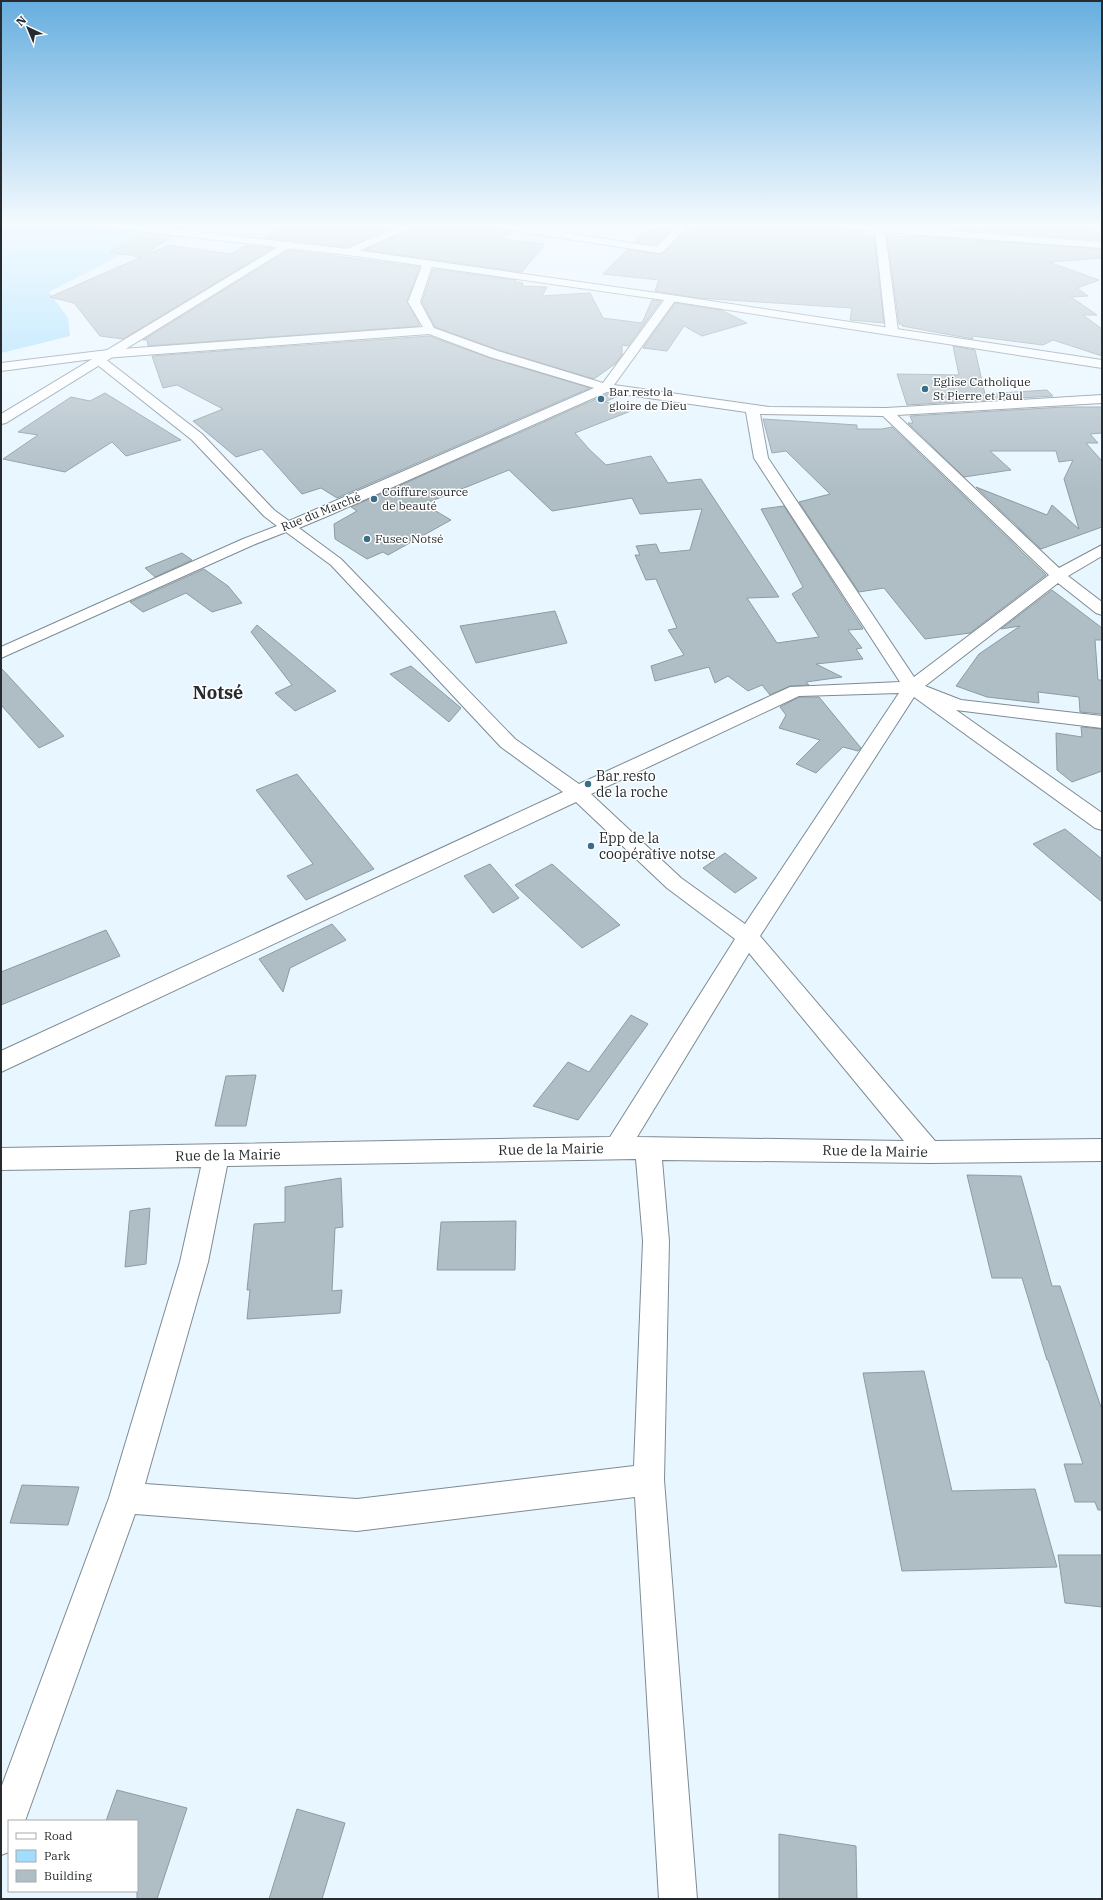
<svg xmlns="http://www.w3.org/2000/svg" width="1103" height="1900" font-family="'IBM Plex Serif',serif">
	<rect width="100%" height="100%" fill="#e8f6ff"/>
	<polygon fill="#d4eaf7" points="150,224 411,224 350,247"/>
	<polygon fill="#a1ddfd" points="1,224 212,224 125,253 49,292 68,318 70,336 1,353"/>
	<g fill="#afbdc5" stroke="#8d9ba2">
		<polygon points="288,224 401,224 346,247 264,238"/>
		<polygon points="420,224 485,224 491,228 512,232 502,239 545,244 522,272 365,250"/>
		<polygon points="773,224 862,232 861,235 874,235 884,323 850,320 852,308 698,298 655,291 659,280 603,274 627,250 659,254 663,253 688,228"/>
		<polygon points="910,224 1088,224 1089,231 1102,232 1102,240 911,226"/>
		<polygon points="672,229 656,245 634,242 645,231"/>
		<polygon points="887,236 915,237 914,236 1102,249 1102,258 1049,262 1099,280 1077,288 1088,296 1071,297 1097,315 1083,315 1102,329 1102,356 1053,340 1043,345 972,336 973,339 902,326 903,325 899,324"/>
		<polygon points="137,237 167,240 143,256 169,245 230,254 245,246 273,248 123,339 100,336 74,303 50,297 141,257 110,252"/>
		<polygon points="289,250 420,267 407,301 420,326 148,346 147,340 143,340"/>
		<polygon points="433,269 516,280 515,282 523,283 522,286 547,287 542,296 590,293 603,318 642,323 652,300 661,301 628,346 622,345 622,355 615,364 594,379 498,350 435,327 422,302"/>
		<polygon points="675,303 721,310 747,323 702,336 684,326 667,351 643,348"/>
		<polygon points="429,336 490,358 590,388 337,498 321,488 302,494 262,449 236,457 193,421 223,409 177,385 163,388 152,356"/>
		<polygon points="953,346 975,350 985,394 1047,390 1053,396 907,405 897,374 959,375"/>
		<polygon points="105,393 181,440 126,456 112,442 65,472 3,459 38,435 18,432 71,397 90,401"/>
		<polygon points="607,394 620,395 605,402 636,409 575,433 589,449 606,465 651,456 668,483 701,479 779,597 747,598 777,643 819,637 792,594 803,587 761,509 784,506 863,629 848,630 862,648 856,649 863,659 816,664 842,677 806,682 809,685 790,686 770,695 762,685 748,691 728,676 715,683 709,667 655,681 651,666 684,655 668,630 677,628 656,579 646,580 635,555 640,555 636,546 656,544 660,553 690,550 702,509 640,514 632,498 552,511 509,470 424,504 451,520 388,555 383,552 367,559 335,539 334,524 357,511 351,507"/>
		<polygon points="1064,407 1102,407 1102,433 1090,434 1098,443 1086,443 1102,461 1102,527 1041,549 976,487 1047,515 1052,505 1079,529 1064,479 1073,460 1059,462 1056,451 990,451 1011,470 964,477 908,423 913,423 910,416"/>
		<polygon points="763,419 857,425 857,429 882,429 892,427 1046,575 970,633 925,639 884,588 859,592 799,502 830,494 786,451 772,453"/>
		<polygon points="182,553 192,560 155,577 145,568"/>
		<polygon points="204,569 228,586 242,603 212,612 186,593 143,612 130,602"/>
		<polygon points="1052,590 1102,628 1102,640 1095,640 1098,680 1102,680 1102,714 1080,712 1079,697 1038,692 1039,703 987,697 956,686 979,654 1020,626 1001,629"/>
		<polygon points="555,611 567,643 476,663 460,626"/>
		<polygon points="257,625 336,691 295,711 275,693 292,685 251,632"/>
		<polygon points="411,666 461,708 449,722 390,674"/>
		<polygon points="1,668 64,736 39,748 1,705"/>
		<polygon points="799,697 819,697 861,748 858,751 843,747 816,773 796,764 820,740 779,728 786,715 780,707"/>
		<polygon points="1081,727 1102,729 1102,771 1072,782 1057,770 1056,733 1082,737"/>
		<polygon points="297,774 374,869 306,900 287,876 313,864 256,790"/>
		<polygon points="1065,829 1102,859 1102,902 1033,844"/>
		<polygon points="725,853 757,878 735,893 703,868"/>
		<polygon points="490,864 519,898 493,913 464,876"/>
		<polygon points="552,864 620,925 582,948 515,885"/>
		<polygon points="332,924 346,940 290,968 283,992 259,959"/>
		<polygon points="106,930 120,956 1,1005 1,972"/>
		<polygon points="631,1015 648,1024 578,1120 533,1106 568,1062 589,1072"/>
		<polygon points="256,1075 246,1126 215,1126 226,1076"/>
		<polygon points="967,1175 1021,1176 1052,1286 1060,1286 1102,1410 1102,1510 1098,1510 1095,1502 1075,1502 1064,1464 1083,1464 1048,1360 1047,1360 1022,1278 992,1278"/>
		<polygon points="341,1178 343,1227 335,1228 332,1291 342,1290 340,1313 247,1319 250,1290 247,1290 254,1224 285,1222 285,1187"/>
		<polygon points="150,1208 146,1264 125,1267 130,1211"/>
		<polygon points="516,1221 515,1270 437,1270 441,1222"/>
		<polygon points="924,1371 952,1491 1035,1489 1057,1567 902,1571 863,1373"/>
		<polygon points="22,1485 79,1487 68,1525 10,1523"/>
		<polygon points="1058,1555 1102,1555 1102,1607 1065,1603"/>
		<polygon points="117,1790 187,1808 157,1899 137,1899 137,1821 106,1821"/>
		<polygon points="297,1809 345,1823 322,1899 269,1899"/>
		<polygon points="779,1834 856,1846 857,1899 779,1899"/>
	</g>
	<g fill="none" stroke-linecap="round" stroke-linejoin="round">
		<defs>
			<g id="minor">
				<polygon points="405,224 419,224 352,254 348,255 343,252 344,250"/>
				<polygon points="486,224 511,224 657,247 679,224 690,224 663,252 659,253 491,227"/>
				<polygon points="817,224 884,224 884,226 1102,242 1102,248 885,232 898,331 892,334 886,331 875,231 822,227"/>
				<path d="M428,260L433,263L420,302L434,328L498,351L603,383L667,296H675L677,298L614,385L769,407L886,408L1102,395V403L897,415L1059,568L1102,545V556L1068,576L1102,602V615L1096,613L1058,583L925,686L961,700L1102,716V728L956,710L1102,813V830L1095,828L914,697L760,936L935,1141L1102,1139V1161L929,1163L662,1160L669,1241L664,1480L697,1899H659L635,1497L357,1531L135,1514L25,1821H9V1852L1,1855V1788L109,1498L180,1262L201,1167L1,1170V1148L610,1137L735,939L667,888L576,802L1,1072V1051L563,792L501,747L331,565L286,532L253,545L1,658V647L243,539L277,526L264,516L192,440L95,363L93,359L1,371V363L108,350L423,327L408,302L423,263ZM429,334L490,357L594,388L289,521L274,510L202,434L104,358ZM607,392L746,412L754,458L900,682L790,687L579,784L515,739L341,559L299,528L330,515ZM760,414L883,416L1049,575L914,677L768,458ZM899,693L745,924L681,878L591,794L799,696ZM749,953L904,1141L637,1137ZM636,1159L643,1241L634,1466L357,1499L145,1484L208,1262L227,1166Z"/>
			</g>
			<polygon id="secondary" points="288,241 293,244 292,246 6,423 1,424 1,414"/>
			<polygon id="trunk" points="97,224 130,224 348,249 671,295 1102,360 1102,368 671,301 348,255 102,227"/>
		</defs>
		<use href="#minor" stroke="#7e8b93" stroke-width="2"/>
		<use href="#secondary" stroke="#7e8b93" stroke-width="2"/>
		<use href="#trunk" stroke="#7e8b93" stroke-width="2"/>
		<use href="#minor" fill="#fff" fill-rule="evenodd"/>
		<use href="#secondary" fill="#fff" fill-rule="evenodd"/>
		<use href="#trunk" fill="#fff" fill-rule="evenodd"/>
	</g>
	<linearGradient id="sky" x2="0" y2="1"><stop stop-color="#66aedf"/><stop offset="0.46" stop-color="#f5fbff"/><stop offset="1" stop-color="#f5fbff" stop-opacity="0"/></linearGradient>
	<rect width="1103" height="490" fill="url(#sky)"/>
	<g fill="#386e89" stroke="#fff" stroke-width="1.5">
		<circle cx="925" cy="389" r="4"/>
		<circle cx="601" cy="399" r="4"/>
		<circle cx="374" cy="499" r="4"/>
		<circle cx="367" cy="539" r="4"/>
		<circle cx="588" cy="784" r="4"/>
		<circle cx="591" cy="846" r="4"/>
	</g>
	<g text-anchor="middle" stroke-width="3" stroke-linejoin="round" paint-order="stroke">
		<g font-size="12" fill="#252b2e" stroke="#fff" text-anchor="start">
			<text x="933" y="386">Eglise Catholique<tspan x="933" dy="14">St Pierre et Paul</tspan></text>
			<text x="609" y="396">Bar resto la<tspan x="609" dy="14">gloire de Dieu</tspan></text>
			<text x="382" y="496">Coiffure source<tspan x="382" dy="14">de beauté</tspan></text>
			<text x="375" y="543">Fusec Notsé</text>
		</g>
		<g font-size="12" fill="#252b2e" stroke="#fff">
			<text transform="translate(321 512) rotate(-22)" y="4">Rue du Marché</text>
		</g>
		<g font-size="14" fill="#252b2e" stroke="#fff" text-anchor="start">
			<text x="596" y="781">Bar resto<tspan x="596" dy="16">de la roche</tspan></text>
			<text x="599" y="843">Epp de la<tspan x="599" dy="16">coopérative notse</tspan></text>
		</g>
		<g font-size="14" fill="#252b2e" stroke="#fff">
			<text transform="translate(551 1149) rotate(-1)" y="5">Rue de la Mairie</text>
			<text transform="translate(875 1151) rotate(1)" y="5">Rue de la Mairie</text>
			<text transform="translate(228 1155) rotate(-1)" y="5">Rue de la Mairie</text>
		</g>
		<g font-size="18" font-weight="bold" fill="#252b2e" stroke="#fff">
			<text x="218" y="699">Notsé</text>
		</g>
	</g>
	<rect width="1103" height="1900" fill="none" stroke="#252b2e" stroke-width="4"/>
	<rect x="8" y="1820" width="130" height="72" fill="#ffffff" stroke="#a8aaab"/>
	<rect x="16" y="1833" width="20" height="6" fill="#ffffff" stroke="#a8aaab"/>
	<text x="44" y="1840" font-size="12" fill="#252b2e">Road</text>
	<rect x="16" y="1850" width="20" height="12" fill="#a1ddfd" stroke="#a8aaab"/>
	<text x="44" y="1860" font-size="12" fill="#252b2e">Park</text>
	<rect x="16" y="1870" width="20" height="12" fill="#afbdc5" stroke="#a8aaab"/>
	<text x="44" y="1880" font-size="12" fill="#252b2e">Building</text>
	<g transform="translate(28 28) rotate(316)" stroke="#ffffff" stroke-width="3" paint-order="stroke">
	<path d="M0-3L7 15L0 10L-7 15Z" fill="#252b2e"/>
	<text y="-6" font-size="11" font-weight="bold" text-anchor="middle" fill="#252b2e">N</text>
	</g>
</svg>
